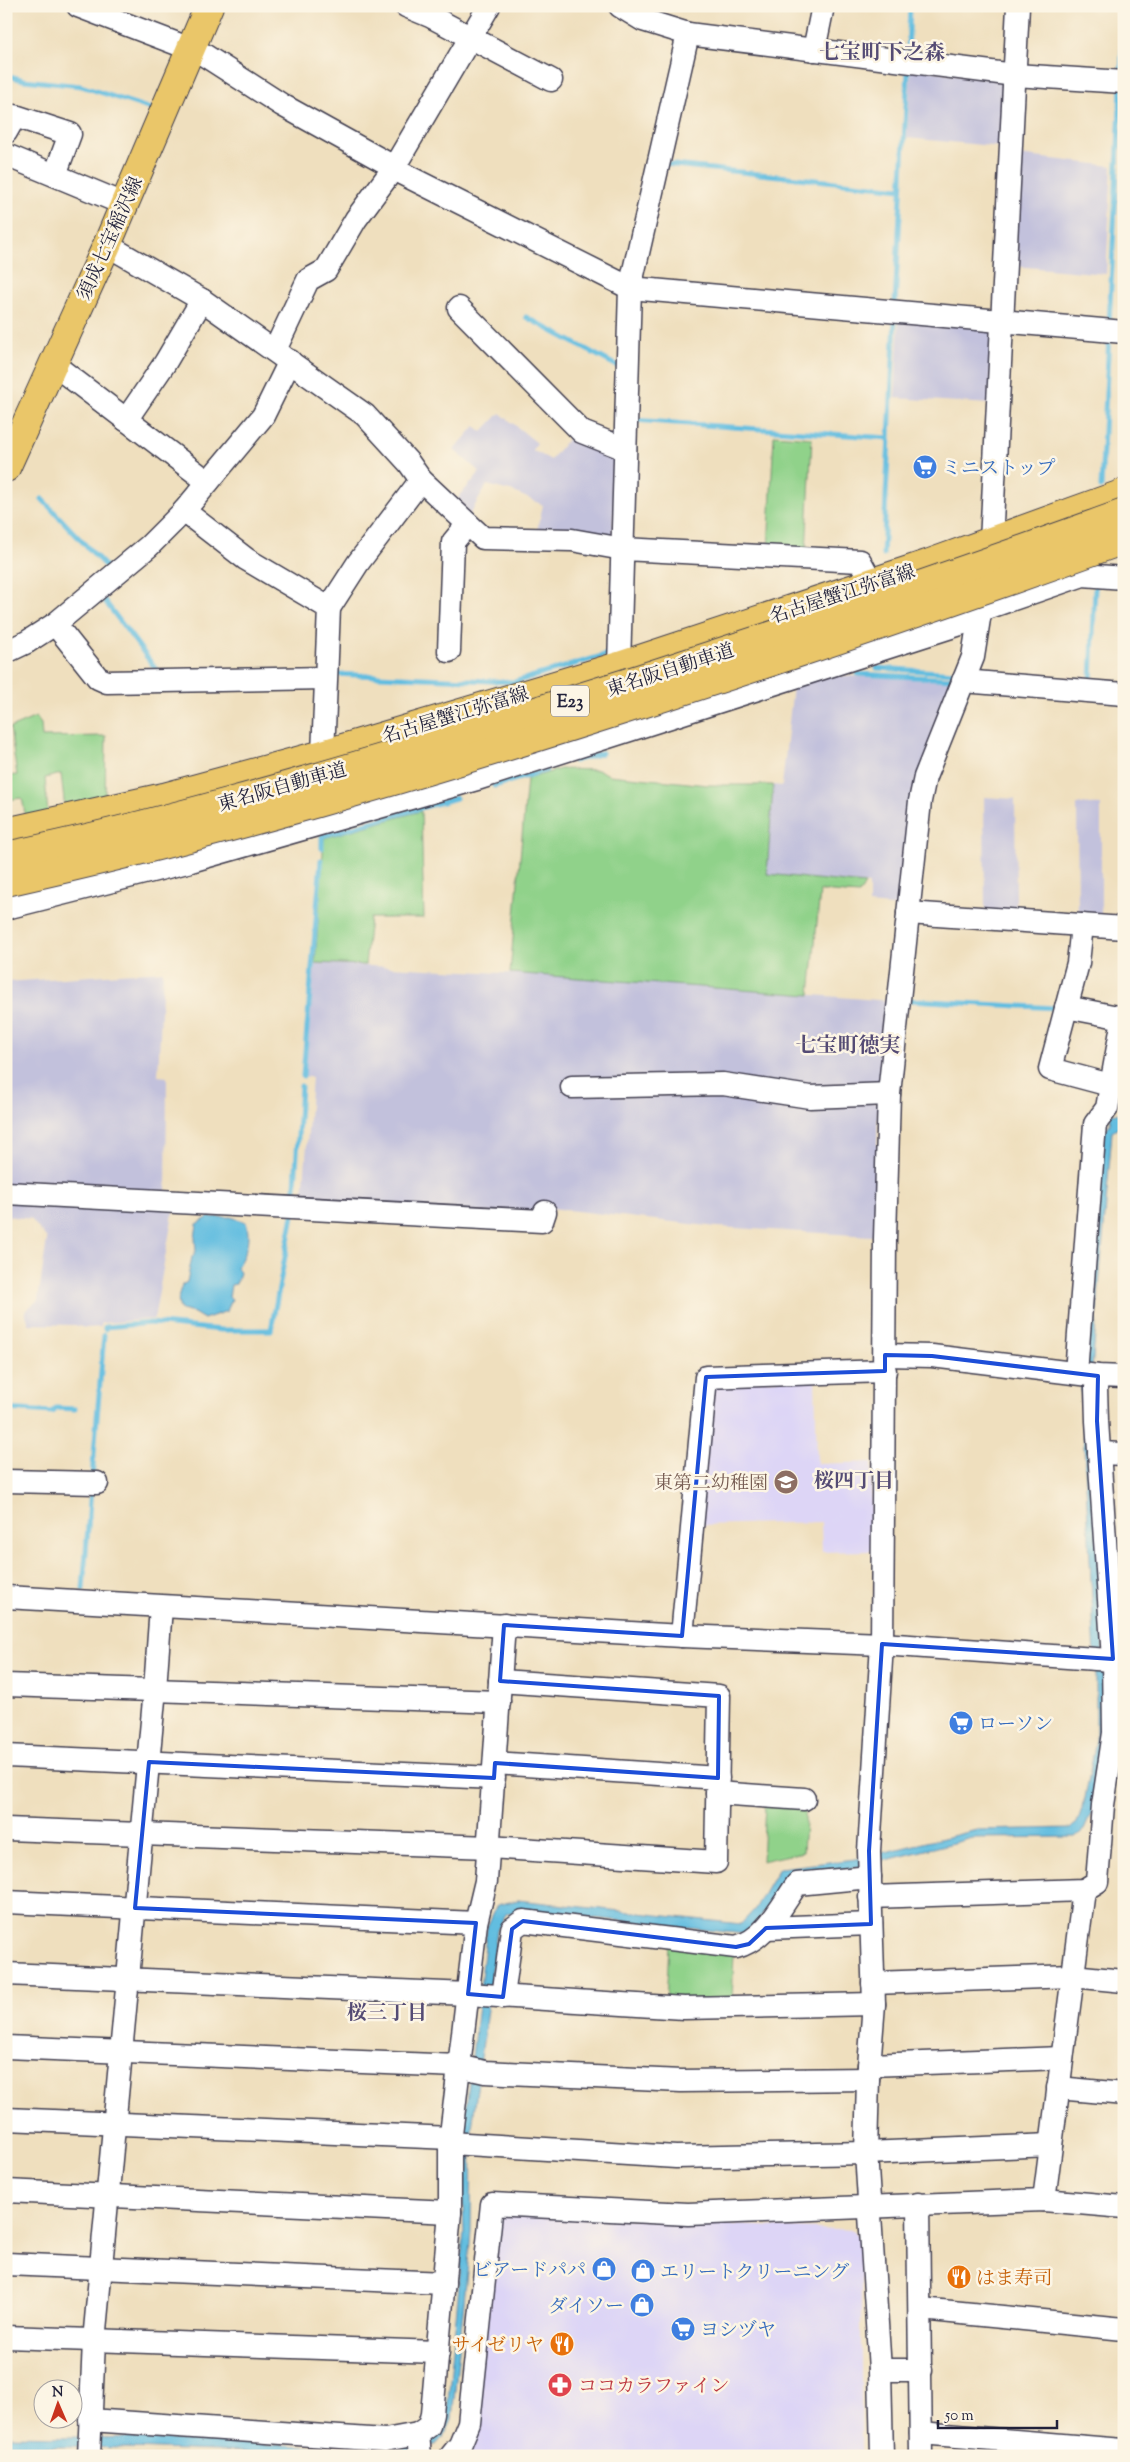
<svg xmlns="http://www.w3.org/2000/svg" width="1130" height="2462" font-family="'Sorts Mill Goudy','Noto Serif JP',serif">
	<rect width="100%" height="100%" fill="#fcf5e5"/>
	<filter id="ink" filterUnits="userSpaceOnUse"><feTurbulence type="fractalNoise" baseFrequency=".02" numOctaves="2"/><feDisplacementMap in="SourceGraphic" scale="10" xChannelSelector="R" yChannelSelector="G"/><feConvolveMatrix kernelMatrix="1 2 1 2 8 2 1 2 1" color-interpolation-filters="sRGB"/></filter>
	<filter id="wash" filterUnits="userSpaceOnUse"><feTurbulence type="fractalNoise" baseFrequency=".0096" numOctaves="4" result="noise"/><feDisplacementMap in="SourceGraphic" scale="20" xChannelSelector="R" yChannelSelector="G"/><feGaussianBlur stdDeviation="1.12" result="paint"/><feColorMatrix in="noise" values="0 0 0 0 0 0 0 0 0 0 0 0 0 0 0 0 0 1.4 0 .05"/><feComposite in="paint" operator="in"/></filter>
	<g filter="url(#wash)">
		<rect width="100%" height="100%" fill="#efdfbe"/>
		<g fill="#ddd5f6">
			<polygon points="815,1378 817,1464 872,1462 871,1551 822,1552 821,1522 696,1525 711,1382"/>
			<polygon points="503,2212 853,2231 861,2239 861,2456 463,2456 498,2216"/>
		</g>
		<g fill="#c2c1dc">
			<polygon points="911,68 1006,81 1003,147 907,138"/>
			<polygon points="1018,155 1112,166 1106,274 1014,266"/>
			<polygon points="899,319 993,327 989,404 895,398"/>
			<polygon points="500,413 537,443 532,450 551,460 574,431 618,453 612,540 536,535 543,505 514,492 487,485 467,519 451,506 480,472 454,450 475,426 482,432"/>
			<polygon points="822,675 955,681 901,907 869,904 869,884 767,874 773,785 782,786 793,686"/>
			<polygon points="984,797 1015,799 1016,912 985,912"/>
			<polygon points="1077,804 1101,805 1101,918 1078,916"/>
			<polygon points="315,963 578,977 891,1001 883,1083 723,1092 878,1103 875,1232 872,1236 717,1227 542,1207 539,1216 308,1203 303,1197 312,1078 305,1076"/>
			<polygon points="163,971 158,1076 167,1077 166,1195 6,1185 6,982"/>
			<polygon points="13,1199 174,1208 154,1319 101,1323 101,1327 85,1328 75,1325 29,1324 25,1311 38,1300 47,1239 31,1219 6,1216 7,1205"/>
		</g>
		<g fill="#90d28a" stroke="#597a62">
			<polygon points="774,435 812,438 806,552 768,550"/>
			<polygon points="36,717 41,724 42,737 106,736 105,800 65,810 61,774 45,778 48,814 26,819 22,798 6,800 6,776 17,775 10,728"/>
			<polygon points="560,769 599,770 609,775 708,785 773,785 767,874 865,884 859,894 820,891 810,995 510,973 527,779"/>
			<polygon points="421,811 424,918 370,918 365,965 315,963 324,838"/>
			<polygon points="765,1805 806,1807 803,1852 762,1861"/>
			<polygon points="669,1945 734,1952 732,2002 666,2002"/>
		</g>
		<g fill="#62bde0" stroke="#42708e">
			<path d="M1111,1113L1124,1114V1124L1112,1132L1092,1370L1106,1735L1094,1807L1084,1830L1075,1837L973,1838L855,1868L785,1876L762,1915L745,1934L528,1911H516L506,1914L497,1930L472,2129L471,2233L452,2419C444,2438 435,2451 414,2456C278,2456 142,2445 6,2447V2436L139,2438L388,2450L414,2447L433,2437L439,2430L447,2412L464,2232L461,2153L463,2135L487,1927L497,1905L518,1900L741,1924L755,1909L779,1868L856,1859L977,1830L1071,1828L1077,1823L1084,1803L1096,1740V1676L1081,1389L1104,1131L1110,1124Z"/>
			<path d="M209,1217H231L246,1222C251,1240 246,1252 237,1267L240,1273L236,1284L231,1285L229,1297L232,1299L227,1311L204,1319L194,1313L181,1310C176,1302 179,1293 182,1285L187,1282L192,1257L196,1251L195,1238L197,1224Z"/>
		</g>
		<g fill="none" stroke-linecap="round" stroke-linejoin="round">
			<g stroke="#62bde0" stroke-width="5">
				<polyline points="908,55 910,6"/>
				<polyline points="1121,73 1124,23"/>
				<polyline points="6,75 24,80 81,86 154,110"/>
				<polyline points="665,164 901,189"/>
				<polyline points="895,304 908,70"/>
				<polyline points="526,317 621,368"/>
				<polyline points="1109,324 1121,88"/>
				<polyline points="633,420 889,438"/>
				<polyline points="1101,487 1109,337"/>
				<polyline points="42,499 109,570"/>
				<polyline points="883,555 895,318"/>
				<polyline points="101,596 159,673"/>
				<polyline points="877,668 956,673"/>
				<polyline points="333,674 514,682 612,653"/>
				<polyline points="858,674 955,679"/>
				<polyline points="1091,680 1095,588"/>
				<polyline points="574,761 602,753"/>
				<polyline points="494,786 546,770"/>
				<polyline points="322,848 322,836 456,798"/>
				<polyline points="910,1000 1056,1008"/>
				<polyline points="303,1076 321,860"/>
				<polyline points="294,1203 301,1086"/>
				<polyline points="105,1329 105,1327 151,1323 221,1330 271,1330 293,1215"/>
				<polyline points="6,1409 52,1412 56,1408 75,1409"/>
				<polyline points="92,1477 104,1335"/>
				<polyline points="83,1589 91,1489"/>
			</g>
		</g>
	</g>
	<g filter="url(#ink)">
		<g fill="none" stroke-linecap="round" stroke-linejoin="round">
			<defs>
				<g id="minor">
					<polyline points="78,6 201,53 282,105 394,167"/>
					<polyline points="406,6 430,16 551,80"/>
					<polyline points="620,6 643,20 688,34 1015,75 1124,82"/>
					<polyline points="814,50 823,6"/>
					<polyline points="6,132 15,116 70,134 55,175"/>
					<polyline points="6,155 124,204"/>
					<polyline points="393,169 630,288 1124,332"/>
					<polyline points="107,245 202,300 365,415 409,463 421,480 483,538 572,540 623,549 860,561 872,583"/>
					<polyline points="459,308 582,432 625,449"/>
					<polyline points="275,350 308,280 326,270 356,219 393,169 489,6"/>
					<polyline points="53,364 208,482"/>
					<polyline points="126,420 165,363 202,300"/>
					<polyline points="184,511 246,559 329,608 323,754"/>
					<polyline points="329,608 358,563 421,480"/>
					<polyline points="981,610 1083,575 1124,578"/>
					<polyline points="55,624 98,678 107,682 325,678"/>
					<polyline points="449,651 453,542 468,524"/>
					<polyline points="6,652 27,642 55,624 149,546 184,511 263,416 290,361"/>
					<polyline points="619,666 630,288 688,34"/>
					<polyline points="963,681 1124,694"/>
					<polyline points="6,908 191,861 477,779 979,618"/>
					<polyline points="908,913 1124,928"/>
					<polyline points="1082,925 1078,963 1050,1069 1110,1085"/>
					<polyline points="1066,1007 1123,1018"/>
					<polyline points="572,1087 723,1084 810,1097 889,1094"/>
					<polyline points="6,1193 542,1221 545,1212"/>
					<polyline points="885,1355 932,1356 1098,1376 1124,1377"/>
					<polyline points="1076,1373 1095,1124 1107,1108 1124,1014"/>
					<polyline points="1099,1453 1124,1454"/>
					<polyline points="6,1481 97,1483"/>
					<polyline points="6,1597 682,1636 882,1644 1124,1661"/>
					<polyline points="682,1636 706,1377 885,1371"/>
					<polyline points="6,1685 499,1702"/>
					<polyline points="6,1756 494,1778"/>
					<polyline points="495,1763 718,1778"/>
					<polyline points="717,1793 804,1799"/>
					<polyline points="6,1829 489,1847 716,1862 719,1696 500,1681"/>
					<polyline points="870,1897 1084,1890 1097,1882 1103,1805 1114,1733 1113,1659 1097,1421 1096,1388 1098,1376"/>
					<polyline points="6,1902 476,1923"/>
					<polyline points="766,1928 871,1924"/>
					<polyline points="6,1974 468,1994 684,2008 874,2004"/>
					<polyline points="873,1983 1072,1976 1124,1981"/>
					<path d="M503,1997L512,1929L523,1921L736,1947C765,1940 781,1907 797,1884L870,1877"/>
					<polyline points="6,2047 458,2066 485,2072 681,2081 868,2079"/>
					<polyline points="869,2065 1062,2058"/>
					<polyline points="1058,2088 1124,2094"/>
					<polyline points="6,2119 451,2138"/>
					<polyline points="450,2143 676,2157 866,2153 1051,2145"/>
					<polyline points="6,2191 450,2212"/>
					<polyline points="1044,2200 1084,1890"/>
					<polyline points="918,2204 921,2456"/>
					<polyline points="6,2264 444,2283"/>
					<polyline points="921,2309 1124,2329"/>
					<polyline points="6,2337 438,2352"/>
					<polyline points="880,2370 921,2370"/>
					<polyline points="90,2420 385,2440 418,2434"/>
					<polyline points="921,2433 1122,2450"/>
					<polyline points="89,2456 94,2341 155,1689 161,1607"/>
					<polyline points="420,2456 418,2434 429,2426 432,2414 450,2212 450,2143 476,1923 486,1881 504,1625"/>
					<polyline points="451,2456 460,2445 469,2423 492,2204 688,2214 1044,2200 1124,2207"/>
					<polyline points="882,2456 880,2370 866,2153 868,2079 874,2004 869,1851 882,1644 885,1239 889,1094 920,801 925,777 973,657 991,542 1018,6"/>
				</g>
				<g id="major">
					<polyline points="6,468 107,245 209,6"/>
					<polyline points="6,832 164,797 323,754 619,666 927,564 1124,493"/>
				</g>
			</defs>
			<use href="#minor" stroke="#413e4f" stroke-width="25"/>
			<use href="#major" stroke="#413e4f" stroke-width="30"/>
			<use href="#minor" stroke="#fff" stroke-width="22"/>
			<use href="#major" stroke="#eac669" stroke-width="28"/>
			<defs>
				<g id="highway-bridge">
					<path d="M6,856C156,825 303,782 449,738C676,669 901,594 1124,513"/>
					<path d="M6,882C198,840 386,785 573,726C758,668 941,606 1124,540"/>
				</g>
			</defs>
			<use href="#highway-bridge" stroke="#413e4f" stroke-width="30" stroke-linecap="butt"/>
			<use href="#highway-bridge" stroke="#eac669" stroke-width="28"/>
		</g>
	</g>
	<path fill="none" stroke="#1d4ed8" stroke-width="4" stroke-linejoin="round" d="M885,1355L932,1356L1098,1376L1097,1421L1113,1659L882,1644L869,1851L871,1924L766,1928L749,1944L736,1947L523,1921L512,1929L503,1997L468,1994L476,1923L135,1908L149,1762L494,1778L495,1763L718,1778L719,1696L500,1681L504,1625L682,1636L706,1377L885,1371Z"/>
	<defs>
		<symbol id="supermarket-disc" viewBox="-11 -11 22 22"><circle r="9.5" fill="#3f7fe0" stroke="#fcf5e5"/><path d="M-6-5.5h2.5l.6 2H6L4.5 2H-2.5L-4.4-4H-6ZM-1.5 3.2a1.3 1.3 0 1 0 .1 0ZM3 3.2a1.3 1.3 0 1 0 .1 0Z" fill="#fff"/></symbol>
		<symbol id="school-disc" viewBox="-11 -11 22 22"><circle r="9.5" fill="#8d6e63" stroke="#fcf5e5"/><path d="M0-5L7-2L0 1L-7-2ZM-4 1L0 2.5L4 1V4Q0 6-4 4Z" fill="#fff"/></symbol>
		<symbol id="shop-disc" viewBox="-11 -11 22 22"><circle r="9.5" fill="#3f7fe0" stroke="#fcf5e5"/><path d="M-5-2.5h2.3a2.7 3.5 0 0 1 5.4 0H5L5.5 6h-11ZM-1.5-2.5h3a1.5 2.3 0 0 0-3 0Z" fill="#fff"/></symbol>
		<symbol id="restaurant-disc" viewBox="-11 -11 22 22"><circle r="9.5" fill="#e8710a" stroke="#fcf5e5"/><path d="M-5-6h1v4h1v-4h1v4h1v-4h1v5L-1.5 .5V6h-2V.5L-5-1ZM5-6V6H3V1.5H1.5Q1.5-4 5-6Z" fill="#fff"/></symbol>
		<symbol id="pharmacy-disc" viewBox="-11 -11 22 22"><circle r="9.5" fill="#e0444e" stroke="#fcf5e5"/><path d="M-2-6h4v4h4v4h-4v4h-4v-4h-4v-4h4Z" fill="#fff"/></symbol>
	</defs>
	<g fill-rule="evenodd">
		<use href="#supermarket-disc" x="911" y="453" width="28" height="28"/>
		<use href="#school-disc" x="772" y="1468" width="28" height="28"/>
		<use href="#supermarket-disc" x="947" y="1709" width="28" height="28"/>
		<use href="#shop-disc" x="590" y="2255" width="28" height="28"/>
		<use href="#shop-disc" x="629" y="2257" width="28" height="28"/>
		<use href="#restaurant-disc" x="945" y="2263" width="28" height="28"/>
		<use href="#shop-disc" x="628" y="2291" width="28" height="28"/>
		<use href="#supermarket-disc" x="669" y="2315" width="28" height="28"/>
		<use href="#restaurant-disc" x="548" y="2330" width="28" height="28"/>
		<use href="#pharmacy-disc" x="546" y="2371" width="28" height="28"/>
	</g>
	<g text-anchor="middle" stroke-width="5" stroke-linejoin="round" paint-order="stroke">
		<rect fill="#fcf5e5" stroke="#63616e" stroke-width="1" x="551" y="685.5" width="38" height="31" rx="4"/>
		<g font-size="18" font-weight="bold" fill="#22223b">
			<text x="570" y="707">E23</text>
		</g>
		<g font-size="19" fill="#22223b" stroke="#fcf5e5">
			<text transform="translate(109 238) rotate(-66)" y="7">須成七宝稲沢線</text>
			<text transform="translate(842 593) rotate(-18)" y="7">名古屋蟹江弥富線</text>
			<text transform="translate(670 669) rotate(-18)" y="7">東名阪自動車道</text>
			<text transform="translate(455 714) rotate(-17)" y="7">名古屋蟹江弥富線</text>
			<text transform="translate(282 786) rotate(-16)" y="7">東名阪自動車道</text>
		</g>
		<g font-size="19" fill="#366cbe" stroke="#fcf5e5" text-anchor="start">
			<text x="942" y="474">ミニストップ</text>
			<text x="978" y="1730">ローソン</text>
			<text x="586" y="2276" text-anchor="end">ビアードパパ</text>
			<text x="660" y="2278">エリートクリーニング</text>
			<text x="624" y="2312" text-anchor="end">ダイソー</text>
			<text x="700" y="2336">ヨシヅヤ</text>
		</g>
		<g font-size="19" fill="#785e54" stroke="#fcf5e5" text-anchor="end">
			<text x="768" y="1489">東第二幼稚園</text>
		</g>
		<g font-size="19" fill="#c56008" stroke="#fcf5e5" text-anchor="start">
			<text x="976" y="2284">はま寿司</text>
			<text x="544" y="2351" text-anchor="end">サイゼリヤ</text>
		</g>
		<g font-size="19" fill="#be3a42" stroke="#fcf5e5" text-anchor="start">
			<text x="578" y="2392">ココカラファイン</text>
		</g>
		<g font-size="20" font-weight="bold" fill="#544b74" stroke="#fcf5e5">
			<text x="854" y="1487">桜四丁目</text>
			<text x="387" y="2019">桜三丁目</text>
		</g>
		<g font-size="21" font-weight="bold" fill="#544b74" stroke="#fcf5e5">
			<text x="882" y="59">七宝町下之森</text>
			<text x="848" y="1052">七宝町徳実</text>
		</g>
	</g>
	<rect width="1130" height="2462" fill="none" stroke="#fcf5e5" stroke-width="25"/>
	<g transform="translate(58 2404) rotate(358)"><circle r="24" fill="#fcf5e5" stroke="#a5a1a1"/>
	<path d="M0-4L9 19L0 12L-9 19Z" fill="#c8321e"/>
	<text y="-8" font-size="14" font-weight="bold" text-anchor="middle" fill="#22223b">N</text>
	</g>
	<path d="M938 2420v8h119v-8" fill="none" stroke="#22223b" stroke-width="2.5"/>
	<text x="945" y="2420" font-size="15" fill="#22223b" stroke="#fcf5e5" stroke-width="4" paint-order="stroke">50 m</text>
</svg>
